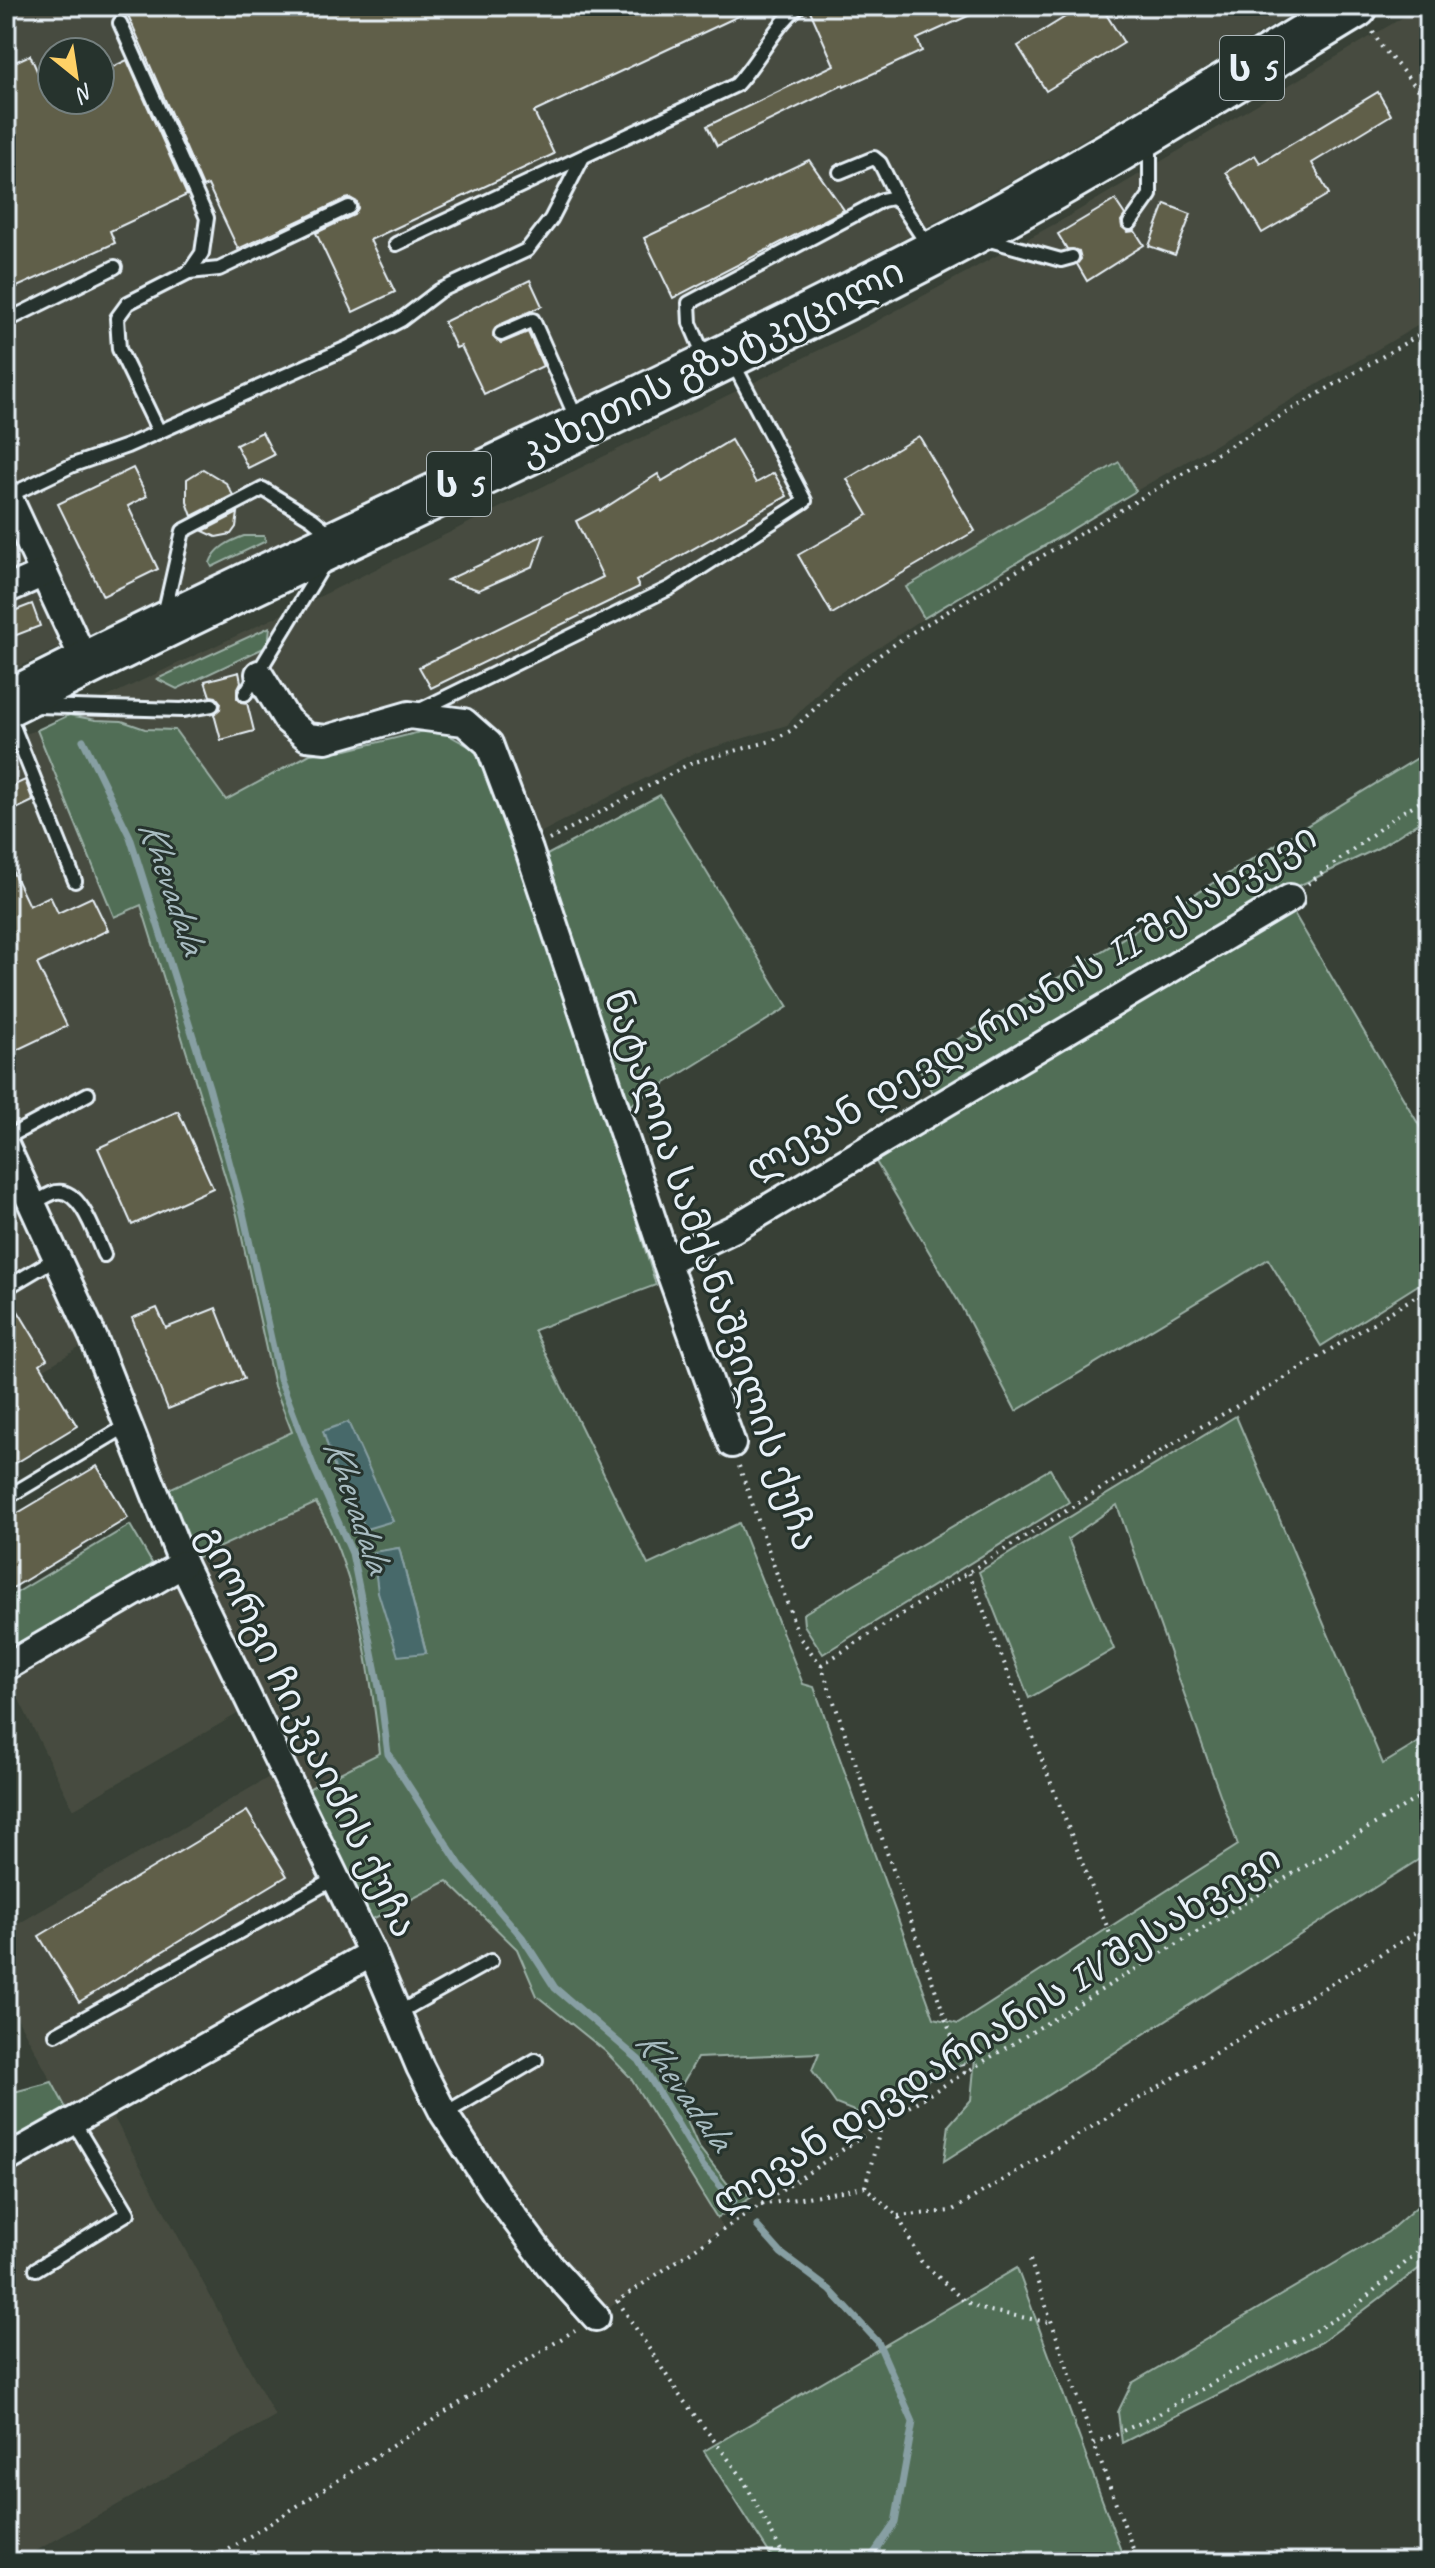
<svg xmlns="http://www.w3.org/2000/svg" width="1435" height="2568" font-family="Caveat,'Noto Sans Georgian',sans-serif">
	<rect width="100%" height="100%" fill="#384036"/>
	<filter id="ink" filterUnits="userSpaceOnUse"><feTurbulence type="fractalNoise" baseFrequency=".0125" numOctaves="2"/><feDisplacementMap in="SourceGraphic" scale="16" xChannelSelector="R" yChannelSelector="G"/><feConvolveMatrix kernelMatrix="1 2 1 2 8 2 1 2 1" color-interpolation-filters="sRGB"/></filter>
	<g filter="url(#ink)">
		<g fill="#474c40" fill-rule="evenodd">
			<path d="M6,6H1304L1174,87L1013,180L848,269L655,366L6,673ZM52,52H100V100H52Z"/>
			<path d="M1422,6H1429V319L1136,491L1118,462L907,586L924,618L832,678L787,725L692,754L532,837L499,737L472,709L405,704L334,727H314L310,754L225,800L175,730L145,729L122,721L96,720L69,715L325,594L868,326L1064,219ZM269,627L268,646L158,679Z"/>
			<polygon points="37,730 114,916 141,904 237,1215 274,1386 292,1433 156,1495 94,1339 6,1392 6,740"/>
			<polygon points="317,1503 343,1559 373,1689 380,1753 360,1926 446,1881 517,1949 537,1996 605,2051 630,2077 723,2228 596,2317 495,2192 373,1953 106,2103 275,2416 18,2561 6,2539 6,2159 73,2121 6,1997 6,1931 283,1769 251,1706 73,1809 6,1673 183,1564"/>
		</g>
		<g fill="#516e56" stroke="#9cb0a7" stroke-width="2" fill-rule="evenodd">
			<polygon points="1119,462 1136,491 924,618 906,587"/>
			<path d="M244,536H264L266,541L212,567L210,563C215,548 230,541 244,536Z"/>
			<polygon points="270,627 268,646 177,689 157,679"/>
			<path d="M69,715L96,720L122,721L145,729L175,730L226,800L310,754L347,750L436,728L479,752L546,924L656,1285L534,1330L648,1565L739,1523L803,1684L814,1687L934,2018L958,2024L1238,1845L1117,1505L1068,1539L1114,1649L1029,1698L979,1572L1236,1416L1383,1764L1429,1736V1853L944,2161L949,2125L971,2100L975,2058L859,2113L836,2104L812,2070L819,2053L697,2058L676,2095L698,2146L727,2183L752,2197L717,2218L630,2077L605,2051L537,1996L517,1949L447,1881L359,1926L296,1795L380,1753C371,1675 357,1571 316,1503L183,1564L156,1495L292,1432L274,1386L237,1215L141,905L114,917L37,730ZM399,1548L426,1652L425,1653L373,1553Z"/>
			<polygon points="1429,751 1429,816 1378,848 1290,890 935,1098 917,1064"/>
			<polygon points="660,795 788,1007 627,1107 541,858"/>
			<polygon points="1292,910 1429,1142 1429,1278 1321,1346 1268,1259 1016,1411 961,1306 872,1155"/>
			<polygon points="1050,1469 1069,1502 823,1654 804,1625 803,1614"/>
			<polygon points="130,1525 152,1563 58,1636 6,1667 6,1599"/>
			<polygon points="52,2082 73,2121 6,2159 6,2094"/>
			<polygon points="1429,2196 1429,2261 1322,2342 1122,2443 1118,2412 1132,2383 1388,2232"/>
			<polygon points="1017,2268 1125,2562 775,2562 704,2451"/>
		</g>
		<g fill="#46696b" stroke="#879fa3" stroke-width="2">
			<polygon points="348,1422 393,1521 366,1529 335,1469 323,1431"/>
			<polygon points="399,1548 426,1653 398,1656 378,1592 373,1552"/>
		</g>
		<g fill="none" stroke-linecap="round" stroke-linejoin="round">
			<g stroke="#879fa3" stroke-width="7">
				<polyline points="83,740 130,837 209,1087 243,1213 280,1379 315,1470 352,1553 380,1692 388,1754 460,1865 522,1937 555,1988 639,2060 703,2166 734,2201"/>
				<polyline points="757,2226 781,2253 830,2290 878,2342 913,2422 895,2523 868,2562"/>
			</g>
		</g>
		<g fill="#615e4a" stroke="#e8f1f8" stroke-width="2">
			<polygon points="124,6 760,6 534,112 554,154 370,240 395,292 353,312 316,233 354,215 358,208 357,202 350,198 345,199 238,249 208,185 203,187"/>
			<polygon points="808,6 990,6 917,39 922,51 844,87 843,85 717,146 707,126 834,65"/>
			<polygon points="1083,6 1101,6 1124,43 1046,91 1018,46"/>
			<polygon points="30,55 50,100 100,100 100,73 127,60 187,195 110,231 115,243 6,292 6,66"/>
			<polygon points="1378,92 1391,115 1312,163 1329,194 1262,233 1226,172 1255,155 1260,163"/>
			<polygon points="809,160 844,210 673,298 644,238"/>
			<polygon points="1115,200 1125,215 1121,221 1122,227 1128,232 1135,231 1144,245 1087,281 1077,264 1081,259 1079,251 1067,249 1058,234"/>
			<polygon points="1165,204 1191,214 1175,255 1149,246"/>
			<polygon points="530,280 542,306 497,326 493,337 501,343 528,332 543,366 484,394 461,346 456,348 444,322"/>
			<polygon points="262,432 274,455 248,468 236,445"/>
			<polygon points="919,436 975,531 832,614 798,555 868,515 847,479"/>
			<polygon points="731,440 756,483 774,473 787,496 636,581 639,587 431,688 419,667 603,577 576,521 599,509 600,511 658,474 662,481"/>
			<polygon points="133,468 147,496 128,506 158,569 103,596 58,504"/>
			<polygon points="203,469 226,483 233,495 192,516 187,502 187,479"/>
			<polygon points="238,513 236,527 231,534 216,537 203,531"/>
			<polygon points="544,535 533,566 479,590 447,580"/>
			<polygon points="32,604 40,626 6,639 6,614"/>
			<polygon points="239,672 241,682 237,690 237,698 241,702 247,703 254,731 221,740 214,714 220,709 221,703 216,697 210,696 205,681"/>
			<polygon points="25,780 33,801 6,814 6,789"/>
			<polygon points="6,858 29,906 50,896 58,913 92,897 108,930 37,964 67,1026 6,1055"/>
			<polygon points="178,1111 213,1188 132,1225 98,1148"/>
			<polygon points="9,1296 47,1359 40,1364 77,1426 6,1469 6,1297"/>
			<polygon points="157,1308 166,1328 216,1308 244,1379 168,1409 132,1318"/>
			<polygon points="97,1466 128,1518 6,1592 6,1520"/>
			<polygon points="247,1811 287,1876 79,2002 39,1936"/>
		</g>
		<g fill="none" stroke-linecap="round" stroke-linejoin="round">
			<defs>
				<g id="lane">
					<polyline points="120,23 207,218 202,253 189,272 128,303 117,318 119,349 159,432"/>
					<polyline points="840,172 874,158 880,163 900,203"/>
					<polyline points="1130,223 1150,195 1150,141"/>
					<polyline points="986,239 1061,260 1072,257"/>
					<path d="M396,244L736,85C759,60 774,27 799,6"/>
					<polyline points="189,272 219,269 349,207"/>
					<polyline points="6,321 115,267"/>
					<polyline points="501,334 533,320 577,420"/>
					<polyline points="705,358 690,323 689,303 882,200 892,198 900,203 929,247"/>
					<polyline points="8,496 73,465 127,446 347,348 401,320 439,291 527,250 551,219 583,157"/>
					<polyline points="164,615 183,531 263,489 312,519 334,537"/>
					<polyline points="245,694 324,564"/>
					<polyline points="36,706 182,710 212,705"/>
					<polyline points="7,711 75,881"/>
					<polyline points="416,712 670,588 805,501 732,361"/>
					<polyline points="6,1138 88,1094"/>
					<path d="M33,1203C40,1200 49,1194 56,1192C81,1187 96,1238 104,1255"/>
					<polyline points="6,1288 58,1257"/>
					<polyline points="6,1498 128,1425"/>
					<polyline points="398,2013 491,1961"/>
					<polyline points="56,2034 336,1878"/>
					<polyline points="444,2114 536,2060"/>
					<polyline points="36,2269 128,2213 73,2121"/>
				</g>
				<g id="street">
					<polyline points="6,492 86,664"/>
					<polyline points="6,590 44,573"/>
					<polyline points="259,674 287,720 307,737 326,739 409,715 464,722 489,744 529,850 666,1261 732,1444"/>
					<polyline points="6,1147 94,1339 183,1564 372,1953 420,2067 444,2114 495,2192 549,2265 596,2317"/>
					<polyline points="666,1261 733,1229 1290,898"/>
					<polyline points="6,1667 183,1564"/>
					<polyline points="6,2159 372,1953"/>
				</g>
				<path id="highway" d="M6,704C312,549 628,411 933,253C1078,178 1216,90 1355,6"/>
			</defs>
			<use href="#lane" stroke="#e8f1f8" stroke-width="18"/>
			<use href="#street" stroke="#e8f1f8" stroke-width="32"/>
			<use href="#highway" stroke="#e8f1f8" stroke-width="50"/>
			<g stroke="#e8f1f8" stroke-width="4" stroke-dasharray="2 6" stroke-linecap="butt">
				<polyline points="1373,32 1381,46 1429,102"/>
				<polyline points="549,840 691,763 771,741 792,730 845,680 906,636 1429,329"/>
				<polyline points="1308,884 1400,813 1429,797"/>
				<polyline points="739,1466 799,1637 821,1665 965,2074"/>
				<polyline points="969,1573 1126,1975"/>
				<polyline points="821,1665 1190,1433 1275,1384 1429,1288"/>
				<polyline points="882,2123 865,2187 898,2216 921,2261 963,2300 980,2309 1052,2323"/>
				<polyline points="761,2205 865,2187"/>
				<polyline points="898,2216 951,2211 1429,1925"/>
				<polyline points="1030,2260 1094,2444 1138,2562"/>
				<polyline points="618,2301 680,2396 742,2477 787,2562"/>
				<polyline points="616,2302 882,2123 1429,1791"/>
				<polyline points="1094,2444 1151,2418 1232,2372 1306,2336 1355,2307 1429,2242"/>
				<polyline points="209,2562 575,2330"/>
			</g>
			<use href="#lane" stroke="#26332d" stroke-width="12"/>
			<use href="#street" stroke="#26332d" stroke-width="26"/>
			<use href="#highway" stroke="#26332d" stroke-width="44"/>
		</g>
	</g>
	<g text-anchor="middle" stroke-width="6" stroke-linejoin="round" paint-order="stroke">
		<g fill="#26332d" stroke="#aeb8bb" stroke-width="2">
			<rect x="1220" y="36" width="64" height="64" rx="6"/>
			<rect x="427" y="452" width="64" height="64" rx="6"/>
		</g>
		<g font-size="36" font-weight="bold" fill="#e8f1f8">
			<text x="1252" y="81">ს 5</text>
			<text x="459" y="497">ს 5</text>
		</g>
		<g font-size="38" fill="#e8f1f8" stroke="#26332d">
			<text transform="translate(711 361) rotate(-26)" y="13">კახეთის გზატკეცილი</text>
			<text transform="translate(1031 1002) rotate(-31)" y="13">ლევან დევდარიანის II შესახვევი</text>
			<text transform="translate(712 1270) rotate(71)" y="13">ნატალია სამქანაშვილის ქუჩა</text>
			<text transform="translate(308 1731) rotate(64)" y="13">გიორგი ჩიკვაიძის ქუჩა</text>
			<text transform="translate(996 2029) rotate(-32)" y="13">ლევან დევდარიანის IV შესახვევი</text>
		</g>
		<g font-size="40" font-style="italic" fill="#a7bbc0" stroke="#26332d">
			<text transform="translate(174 886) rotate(71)" y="14">Khevadala</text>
			<text transform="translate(359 1505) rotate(71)" y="14">Khevadala</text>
			<text transform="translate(686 2089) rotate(54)" y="14">Khevadala</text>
		</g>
	</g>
	<rect width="1435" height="2568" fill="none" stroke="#26332d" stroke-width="32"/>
	<rect x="16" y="16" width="1403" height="2536" fill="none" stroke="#e8f1f8" stroke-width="3" filter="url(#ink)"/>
	<g transform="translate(76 76) rotate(150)"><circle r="38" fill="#26332d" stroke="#747f7e" stroke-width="2"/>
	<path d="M0-6L14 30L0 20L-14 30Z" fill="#ffd166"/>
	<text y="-12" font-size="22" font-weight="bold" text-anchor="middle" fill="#e8f1f8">N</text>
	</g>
</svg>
